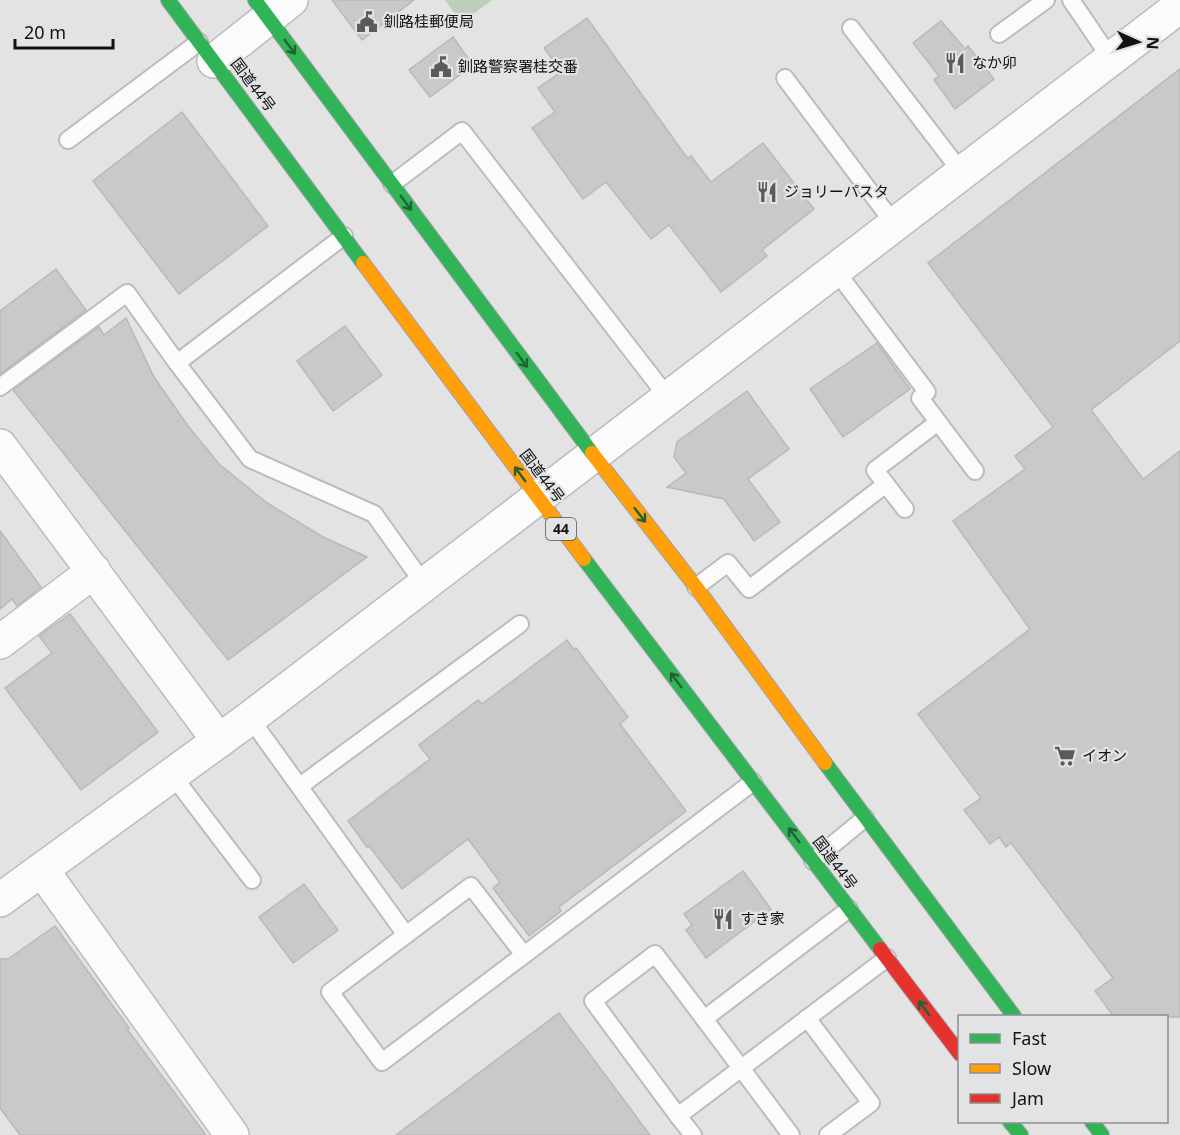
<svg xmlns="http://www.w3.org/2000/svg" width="1180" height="1135" font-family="'Noto Sans','Noto Sans JP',sans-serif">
	<rect width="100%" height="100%" fill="#e3e3e3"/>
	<polygon fill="#bfceba" points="445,0 492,0 461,23"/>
	<g fill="#c9c9ca" stroke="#b9b9ba" stroke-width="1.5">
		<polygon points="332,0 414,0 362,40"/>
		<polygon points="587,18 688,159 691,156 711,182 763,143 814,209 762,250 767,256 721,292 669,225 651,239 606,182 583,199 532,128 555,112 538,88 561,72 544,48"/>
		<polygon points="941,21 965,49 968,46 994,79 955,109 934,80 939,76 913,43"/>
		<polygon points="453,37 473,65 430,97 409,70"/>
		<polygon points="1180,69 1180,341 1091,410 1143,479 1180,451 1180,1017 1114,1017 1095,991 1113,978 1011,843 1006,847 999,837 990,844 964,810 981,798 918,714 1030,629 953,521 1025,469 1015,456 1053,427 928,263"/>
		<polygon points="182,112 268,226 179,294 93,181"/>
		<polygon points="56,269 86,310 0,374 0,311"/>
		<polygon points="126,318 154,377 188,426 219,464 267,503 323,537 367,557 228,660 13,390 99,327 104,335"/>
		<polygon points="345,326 382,375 333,411 297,361"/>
		<polygon points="877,343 910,389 843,437 810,389"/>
		<polygon points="747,391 789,449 748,479 780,522 754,541 724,499 667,487 686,473 674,457 677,442"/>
		<polygon points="0,531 41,587 17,606 12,599 0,609"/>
		<polygon points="70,614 158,732 81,790 5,688 52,653 39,636"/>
		<polygon points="567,640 574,650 576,648 628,717 620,724 686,811 559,907 561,911 529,936 493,888 500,882 468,839 402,889 369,846 367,847 348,821 430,759 419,745 478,700 482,704"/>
		<polygon points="743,871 771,909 706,958 686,930 692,925 684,914"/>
		<polygon points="304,884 338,930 293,963 259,917"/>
		<polygon points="55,926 129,1028 127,1029 206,1135 20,1135 0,1108 0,959 8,959"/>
		<polygon points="559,1013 650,1135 396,1135"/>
	</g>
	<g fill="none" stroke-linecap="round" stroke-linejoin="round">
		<defs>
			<g id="lane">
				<polyline points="1071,0 1111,59"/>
				<polyline points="851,28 962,173"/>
				<polyline points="999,34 1046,0"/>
				<polyline points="785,78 895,225"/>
				<polyline points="68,140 199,42"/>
				<polyline points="392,184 462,131 669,399"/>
				<polyline points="836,271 927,392 920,398 975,471"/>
				<polyline points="177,363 344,236"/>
				<polyline points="0,387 127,293 177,363 250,459 374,514 424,584"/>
				<polyline points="905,509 875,470 938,422"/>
				<polyline points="696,587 728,563 749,589 886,484"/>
				<polyline points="250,718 406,935"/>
				<polyline points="173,776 252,880"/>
				<polyline points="300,786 520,624"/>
				<polyline points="813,861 865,818"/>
				<polyline points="524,955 471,886 330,992 382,1062 753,782"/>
				<polyline points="807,1018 871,1103 828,1135"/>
				<polyline points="704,1019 849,909"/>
				<polyline points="678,1116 693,1135"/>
				<path d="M791,1135C746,1075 701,1014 655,954L593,1001L678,1116L887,958"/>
			</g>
			<g id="street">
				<polyline points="214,61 291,0"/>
				<polyline points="0,446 219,741"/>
				<polyline points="0,642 94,571"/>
				<polyline points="42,870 232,1135"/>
				<polyline points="0,900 250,718 1180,6"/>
			</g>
			<g id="fast">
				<polyline points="168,0 363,263"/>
				<polyline points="255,0 592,453"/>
				<polyline points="584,559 880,949"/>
				<polyline points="825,763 1014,1016"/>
				<polyline points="1010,1122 1021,1135"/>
				<polyline points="1092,1122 1102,1135"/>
			</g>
			<g id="slow">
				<polyline points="363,263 584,559"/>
				<polyline points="592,453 696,587 825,763"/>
			</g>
			<polyline id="jam" points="880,949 960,1054"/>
		</defs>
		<use href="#lane" stroke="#bcbcbc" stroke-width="20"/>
		<use href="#street" stroke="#bcbcbc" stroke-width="36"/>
		<use href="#fast" stroke="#a5a0ae" stroke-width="16"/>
		<use href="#slow" stroke="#a5a0ae" stroke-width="16"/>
		<use href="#jam" stroke="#a5a0ae" stroke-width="16"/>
		<use href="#lane" stroke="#fbfbfb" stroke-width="16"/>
		<use href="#street" stroke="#fbfbfb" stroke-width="33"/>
		<use href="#fast" stroke="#30b455" stroke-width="14"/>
		<use href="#slow" stroke="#ff9f0a" stroke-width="14"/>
		<use href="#jam" stroke="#e5322d" stroke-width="14"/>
	</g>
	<defs><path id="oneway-shaft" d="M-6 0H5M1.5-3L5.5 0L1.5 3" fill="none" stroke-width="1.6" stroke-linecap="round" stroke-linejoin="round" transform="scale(1.5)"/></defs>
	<g stroke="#216334">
		<use href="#oneway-shaft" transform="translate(290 47) rotate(53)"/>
		<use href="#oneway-shaft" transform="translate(406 203) rotate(54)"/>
		<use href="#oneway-shaft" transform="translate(522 360) rotate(54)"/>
		<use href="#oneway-shaft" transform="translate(520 474) rotate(-126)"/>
		<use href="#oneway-shaft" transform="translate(640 515) rotate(52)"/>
		<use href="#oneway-shaft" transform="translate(676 680) rotate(-127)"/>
		<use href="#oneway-shaft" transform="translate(794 835) rotate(-127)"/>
		<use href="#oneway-shaft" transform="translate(924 1008) rotate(-127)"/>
	</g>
	<defs>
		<symbol id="civic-bare" viewBox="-9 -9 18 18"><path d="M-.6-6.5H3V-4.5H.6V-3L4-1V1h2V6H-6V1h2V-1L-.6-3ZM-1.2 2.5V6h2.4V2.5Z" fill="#5b5b5c" stroke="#e2e3e4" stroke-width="2.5" paint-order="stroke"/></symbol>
		<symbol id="restaurant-bare" viewBox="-9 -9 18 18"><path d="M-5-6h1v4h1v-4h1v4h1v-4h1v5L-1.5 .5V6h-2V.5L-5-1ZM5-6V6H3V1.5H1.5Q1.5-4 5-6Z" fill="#5b5b5c" stroke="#e2e3e4" stroke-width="2.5" paint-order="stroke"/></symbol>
		<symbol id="supermarket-bare" viewBox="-9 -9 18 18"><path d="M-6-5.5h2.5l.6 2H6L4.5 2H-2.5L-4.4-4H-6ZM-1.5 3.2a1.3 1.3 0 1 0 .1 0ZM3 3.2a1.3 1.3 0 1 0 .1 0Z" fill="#5b5b5c" stroke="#e2e3e4" stroke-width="2.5" paint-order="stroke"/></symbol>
	</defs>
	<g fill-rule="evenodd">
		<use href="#civic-bare" x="352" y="7" width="30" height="30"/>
		<use href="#restaurant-bare" x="940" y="48" width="30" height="30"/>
		<use href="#civic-bare" x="426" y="52" width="30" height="30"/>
		<use href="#restaurant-bare" x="752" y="177" width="30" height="30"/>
		<use href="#supermarket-bare" x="1050" y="741" width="30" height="30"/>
		<use href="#restaurant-bare" x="708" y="904" width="30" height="30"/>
	</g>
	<g text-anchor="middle" stroke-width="4.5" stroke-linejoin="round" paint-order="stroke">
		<rect fill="#e2e3e4" stroke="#505152" stroke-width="1.5" x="546" y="518" width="30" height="22" rx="4.5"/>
		<g font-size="14" font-weight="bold" fill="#121213">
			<text x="561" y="534">44</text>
		</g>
		<g font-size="15" fill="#121213" stroke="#e2e3e4" text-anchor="start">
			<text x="384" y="27">釧路桂郵便局</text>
			<text x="972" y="68">なか卯</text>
			<text x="458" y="72">釧路警察署桂交番</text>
			<text x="784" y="197">ジョリーパスタ</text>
			<text x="1082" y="761">イオン</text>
			<text x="740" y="924">すき家</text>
		</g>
		<g font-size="15" fill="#121213" stroke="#e2e3e4">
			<text transform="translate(253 85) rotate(53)" y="5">国道44号</text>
			<text transform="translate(542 476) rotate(53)" y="5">国道44号</text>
			<text transform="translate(835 863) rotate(53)" y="5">国道44号</text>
		</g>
	</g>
	<rect x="958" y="1015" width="210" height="108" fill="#e2e3e4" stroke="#8f8f90" stroke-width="1.5"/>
	<rect x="970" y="1034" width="30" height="9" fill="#30b455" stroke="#8f8f90" stroke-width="1.5"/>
	<text x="1012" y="1045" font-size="18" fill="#121213">Fast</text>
	<rect x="970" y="1064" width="30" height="9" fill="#ff9f0a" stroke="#8f8f90" stroke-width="1.5"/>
	<text x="1012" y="1075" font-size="18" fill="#121213">Slow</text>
	<rect x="970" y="1094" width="30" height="9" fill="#e5322d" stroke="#8f8f90" stroke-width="1.5"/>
	<text x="1012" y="1105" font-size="18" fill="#121213">Jam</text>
	<g transform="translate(1138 42) rotate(94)" stroke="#e2e3e4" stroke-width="4.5" paint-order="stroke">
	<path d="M0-4.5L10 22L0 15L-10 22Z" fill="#121213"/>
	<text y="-9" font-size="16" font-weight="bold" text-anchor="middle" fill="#121213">N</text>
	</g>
	<path d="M15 39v9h98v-9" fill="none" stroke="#121213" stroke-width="3"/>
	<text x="24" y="39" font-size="18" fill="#121213" stroke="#e2e3e4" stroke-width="4.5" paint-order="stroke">20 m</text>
</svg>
